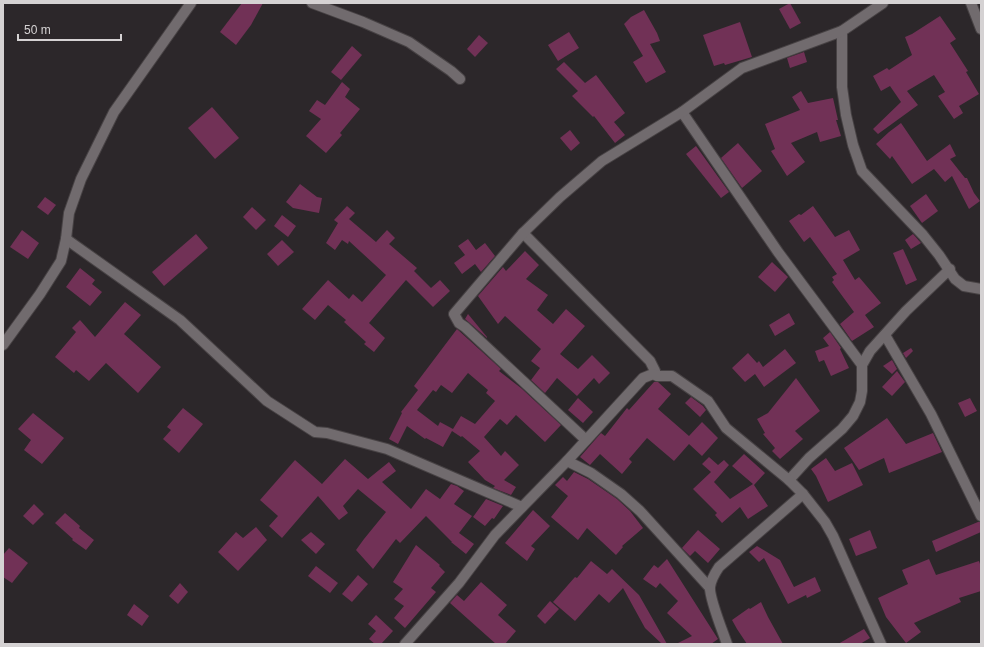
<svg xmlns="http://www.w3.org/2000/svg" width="984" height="647" font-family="Helvetica,sans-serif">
	<rect width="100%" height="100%" fill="#2c272a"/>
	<g fill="#713156" fill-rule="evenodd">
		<polygon points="242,3 263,3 251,25 236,45 220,32"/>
		<polygon points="790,3 801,23 790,29 779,9"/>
		<polygon points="644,10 657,33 660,41 650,44 666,72 646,83 633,62 643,56 624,24 631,17"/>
		<polygon points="940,16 956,39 950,43 968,71 966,72 979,94 959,106 963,113 954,119 938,96 945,92 934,75 907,91 918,105 878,134 873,129 901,102 890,86 881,91 873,76 887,68 889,70 912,55 905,37 912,34"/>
		<polygon points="740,22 752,57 725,65 724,63 714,66 703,35"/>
		<polygon points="569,32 579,48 558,61 548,45"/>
		<polygon points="479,35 488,43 475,57 467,49"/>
		<polygon points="352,46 362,55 341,80 331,72"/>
		<polygon points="804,52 807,62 790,68 787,58"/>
		<polygon points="564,62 585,83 596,75 625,113 614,122 625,135 615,143 594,116 593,117 572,96 578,91 556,69"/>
		<polygon points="342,82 350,89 345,97 360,109 340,133 342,135 326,153 306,136 321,119 309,111 317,100 325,105"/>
		<polygon points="801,91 808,103 833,98 838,120 836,120 841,136 820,142 817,132 791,143 805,162 787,176 771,151 775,149 765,124 800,110 792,97"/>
		<polygon points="212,107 239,138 215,159 188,128"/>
		<polygon points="901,123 927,161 950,144 956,156 950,159 965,178 967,178 974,193 980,201 969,209 952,176 945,182 934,169 912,184 892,156 890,159 876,144 889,132"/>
		<polygon points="570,130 580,143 571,151 560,138"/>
		<polygon points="738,143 762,171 742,188 721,158"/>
		<polygon points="696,146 729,192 721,198 686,154"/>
		<polygon points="300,184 317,197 322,198 319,213 293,208 286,202"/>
		<polygon points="926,194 938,211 922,223 910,206"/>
		<polygon points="45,197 56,205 48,215 37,207"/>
		<polygon points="347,206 355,213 349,219 376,242 387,230 395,238 389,244 417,268 414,271 431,288 440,280 450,291 433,307 406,280 369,323 385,338 374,352 364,344 366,342 344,322 346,320 328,305 315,320 302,309 328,280 349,299 353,294 362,302 386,275 349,241 348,244 342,240 335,250 326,243 338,223 334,220"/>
		<polygon points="813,206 835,237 849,230 860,250 843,260 855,280 859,277 881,303 865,315 874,327 852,341 840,324 854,312 832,282 834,280 832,277 837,274 810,237 804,242 789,221 799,214 801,215"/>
		<polygon points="252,207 266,220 256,230 243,217"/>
		<polygon points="282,215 296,226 288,237 274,226"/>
		<polygon points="22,230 39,243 28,259 10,247"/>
		<polygon points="196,234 208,248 164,286 152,272"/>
		<polygon points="913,234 921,243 911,249 905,240"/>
		<polygon points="468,239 476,250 485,243 495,256 481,272 475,264 462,274 454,263 465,255 458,246"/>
		<polygon points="282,240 294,252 278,266 267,254"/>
		<polygon points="903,249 917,280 906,285 893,253"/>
		<polygon points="525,251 539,265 526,279 548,295 537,310 553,324 566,309 585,326 560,354 578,369 592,355 610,373 599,384 594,378 577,396 557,378 545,393 531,380 540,368 531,361 541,349 505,316 498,324 478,296 503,267 506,271"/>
		<polygon points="772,262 788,277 775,292 758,277"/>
		<polygon points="80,268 95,280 92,284 102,292 90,306 66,287"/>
		<polygon points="125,302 141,315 124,334 161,367 138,393 106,363 89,381 76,370 74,373 55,357 76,332 72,328 80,320 95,337"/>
		<polygon points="789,313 795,324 775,336 769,325"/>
		<polygon points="468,314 487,337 487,338 465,319"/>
		<path d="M457,329L501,369L499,371L521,388L561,425L545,442L516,415L507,425L500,419L484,437L501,456L505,451L519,465L504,480L516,487L511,495L493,488L495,486L485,480L468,462L480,451L462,436L461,437L452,431L443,447L426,438L425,439L407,426L398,444L389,439L402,413L401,412L418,390L414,386ZM468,373L488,390L486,393L495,401L475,424L461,416L453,429L440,422L438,426L417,410L433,390L436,392L441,385L452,393Z"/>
		<polygon points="830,332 841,348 840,349 849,368 831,376 824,360 819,362 815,351 829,346 823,338"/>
		<polygon points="911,348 913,351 906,358 903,353"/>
		<polygon points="785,349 796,363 764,387 755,374 745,382 732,368 748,353 757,363 759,361 763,367"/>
		<polygon points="892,360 897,369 892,374 883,366"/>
		<polygon points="897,371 905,382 892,396 882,387"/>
		<polygon points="796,378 820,411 795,431 803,439 780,459 772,451 775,448 763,434 765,433 757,419 768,413"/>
		<polygon points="654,382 658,382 671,394 658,409 689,436 702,422 718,438 702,456 689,444 674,461 647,438 629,459 632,462 622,474 600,454 590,465 580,457 601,433 605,436 627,408 629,410"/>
		<polygon points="691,397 703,406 706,410 700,417 685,403"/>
		<polygon points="578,398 593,412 583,423 568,410"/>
		<polygon points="970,398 977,411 965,417 958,403"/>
		<polygon points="183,408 203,424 179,453 163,439 171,430 167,427"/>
		<polygon points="33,413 64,438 42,464 24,450 31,440 18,429"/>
		<polygon points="887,418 906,444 933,433 942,452 889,473 884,458 859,470 844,448"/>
		<polygon points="744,454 765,473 754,485 768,506 748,519 740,507 722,523 715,515 717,513 693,489 711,472 702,464 709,457 718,465 724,460 729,465 714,482 730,499 753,484 732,466"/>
		<polygon points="826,458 835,471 852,463 863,485 828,502 816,476 811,469"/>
		<polygon points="345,459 368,479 389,462 396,471 382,482 411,509 426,489 440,499 451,484 457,486 464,491 454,504 472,516 459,533 474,544 466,554 451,542 452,542 426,516 400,543 396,539 373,569 356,550 364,539 386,512 358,489 343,506 348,513 339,520 318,496 282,538 269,526 278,516 260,500 295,460 322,484"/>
		<polygon points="574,472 588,479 617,499 630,511 643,528 622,546 623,547 616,555 587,528 578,540 551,517 568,496 555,485 563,477 567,481"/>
		<polygon points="486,499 503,506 494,519 492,518 485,526 473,517"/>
		<polygon points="34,504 44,514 33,525 23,516"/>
		<polygon points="533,510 550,526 531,546 535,549 527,561 505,543"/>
		<polygon points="65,513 80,526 79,528 94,540 86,550 72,540 73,539 55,523"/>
		<polygon points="978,522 981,522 981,532 936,552 932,541"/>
		<polygon points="256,527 267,540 238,571 218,552 236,532 243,538"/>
		<polygon points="698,530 720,549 708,563 695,551 690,556 682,548"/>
		<polygon points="870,530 877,548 856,556 849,539"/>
		<polygon points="311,532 325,544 316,554 301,540"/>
		<polygon points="416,545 440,565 439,566 445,572 431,588 436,592 405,628 394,618 404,606 394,599 403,589 393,582"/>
		<polygon points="757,546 780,560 794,587 815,577 821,591 807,598 806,595 788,604 764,558 759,562 749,552"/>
		<polygon points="9,548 28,563 12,583 3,577 3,555"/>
		<polygon points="667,559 718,639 711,644 676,644 692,636 667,613 678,601 660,583 656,588 643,579 654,565 658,568"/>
		<polygon points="929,559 936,575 979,561 981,567 981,591 959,598 961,602 914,623 921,632 906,643 886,617 878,598 908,584 902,570"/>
		<polygon points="591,561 607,574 612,569 639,595 667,644 662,644 645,628 623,588 609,603 599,594 575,621 553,602 575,577 577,578"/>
		<polygon points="316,566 338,583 330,593 308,576"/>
		<polygon points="358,575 368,584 352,602 342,594"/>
		<polygon points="481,582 507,605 498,615 516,631 505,644 496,644 450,603 457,595 464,601"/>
		<polygon points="180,583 188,592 178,604 169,596"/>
		<polygon points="550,601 559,609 545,624 537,616"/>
		<polygon points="761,602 768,617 783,644 747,644 737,629 732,620 749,608 750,609"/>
		<polygon points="134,604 149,616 142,626 127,615"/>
		<polygon points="376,615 393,631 381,644 375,644 369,639 376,631 368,624"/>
		<polygon points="864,629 870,638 860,644 838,644"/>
	</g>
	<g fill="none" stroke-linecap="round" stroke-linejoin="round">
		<defs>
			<g id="minor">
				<polyline points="312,3 363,22 409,42 451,71 460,79"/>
				<polyline points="971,3 981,29"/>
				<polyline points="842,31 842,87 846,115 853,145 862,171 923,235 939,255 955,279 964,286 981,289"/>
				<polyline points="682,112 778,252 862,365"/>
				<polyline points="523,233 650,361 655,371 653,374"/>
				<polyline points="66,239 180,320 267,401 315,432 327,433 387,449 522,507"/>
				<polyline points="885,335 931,414 981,516"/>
				<polyline points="3,345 40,294 61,261 66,239 69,213 81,179 114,112 191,3"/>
				<polyline points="586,440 465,327 459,323 454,314 523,233 560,197 602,161 682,112 742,68 842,31 883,3"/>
				<polyline points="567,461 591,473 621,494 640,511 710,588"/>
				<polyline points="789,480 809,458 842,429 853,416 860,402 862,391 862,365 870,351 906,311 950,269"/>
				<polyline points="405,644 459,583 495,535 567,461 643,378 653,374 657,376 672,376 708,401 726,428 789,480 803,494 825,522 833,536 881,644"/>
				<path d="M727,644C723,632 709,598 710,587C711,579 715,573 719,567L803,494"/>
			</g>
		</defs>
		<use href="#minor" stroke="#474244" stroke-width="12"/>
		<use href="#minor" stroke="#716b6e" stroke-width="10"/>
	</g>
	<rect width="984" height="647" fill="none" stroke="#d5d2d3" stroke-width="8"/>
	<path d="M18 34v6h103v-6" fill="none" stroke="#d5d2d3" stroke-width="2"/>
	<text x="24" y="34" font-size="12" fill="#d5d2d3" stroke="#2c272a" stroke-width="3" paint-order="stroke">50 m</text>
</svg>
